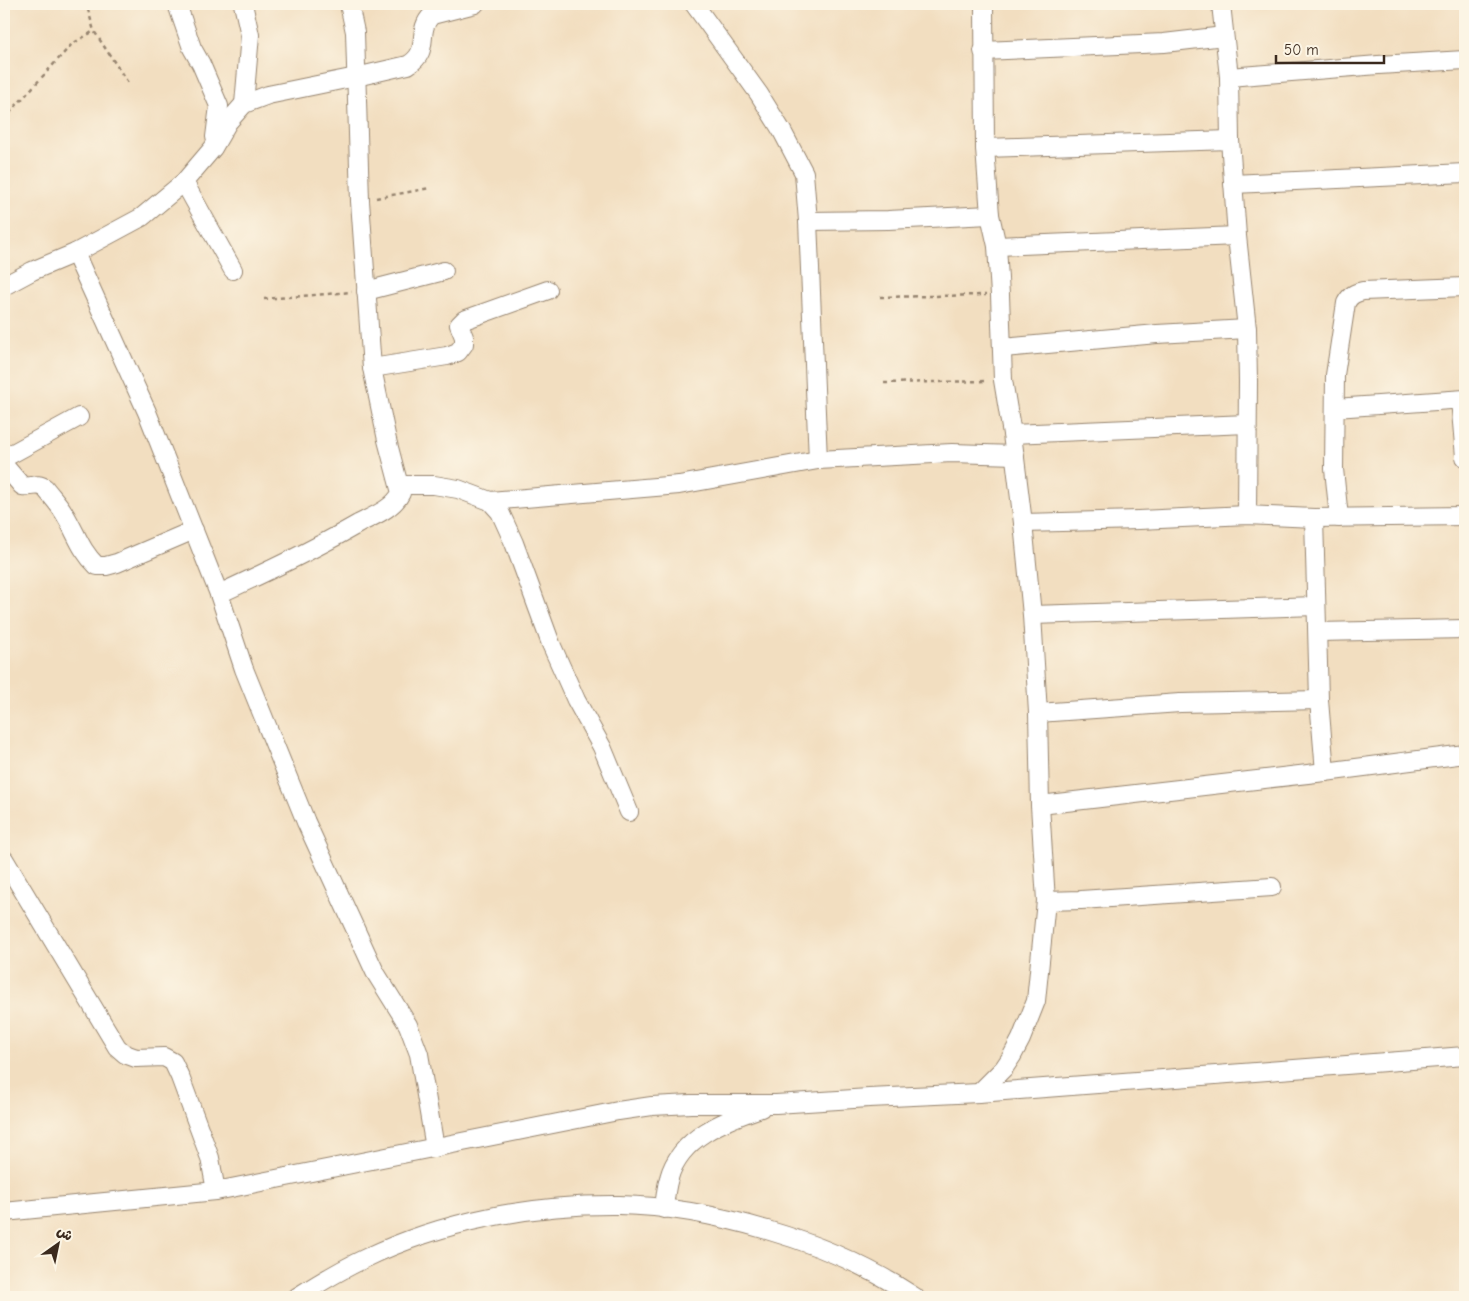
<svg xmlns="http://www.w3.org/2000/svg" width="1469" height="1301" font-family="'Comic Neue','Playpen Sans Arabic',sans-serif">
	<rect width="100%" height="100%" fill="#fcf5e5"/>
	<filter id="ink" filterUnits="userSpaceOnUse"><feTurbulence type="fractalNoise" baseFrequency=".02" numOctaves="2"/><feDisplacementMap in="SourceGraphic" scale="10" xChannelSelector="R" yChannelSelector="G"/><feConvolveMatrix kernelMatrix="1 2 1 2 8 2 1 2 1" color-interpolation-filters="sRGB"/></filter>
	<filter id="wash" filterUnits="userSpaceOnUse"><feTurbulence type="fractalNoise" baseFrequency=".0096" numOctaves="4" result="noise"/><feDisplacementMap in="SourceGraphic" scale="20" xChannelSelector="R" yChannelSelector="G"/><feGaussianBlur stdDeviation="1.12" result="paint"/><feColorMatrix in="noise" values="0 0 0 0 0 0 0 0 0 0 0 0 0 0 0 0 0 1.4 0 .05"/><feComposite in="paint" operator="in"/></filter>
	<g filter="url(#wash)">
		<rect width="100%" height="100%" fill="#f2dec0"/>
	</g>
	<g filter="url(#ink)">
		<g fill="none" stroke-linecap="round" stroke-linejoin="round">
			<defs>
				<g id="minor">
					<polyline points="177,4 192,48 201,64 219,106 215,137"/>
					<polyline points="243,4 250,35 244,104"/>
					<polyline points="694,4 759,94 782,131 804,173 808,221 888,220 990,215"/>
					<polyline points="1221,4 1229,77 1230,140 1237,236 1247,329 1248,381 1247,515"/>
					<polyline points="983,51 1164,43 1224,36"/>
					<polyline points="1229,77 1378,65 1465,60"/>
					<polyline points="985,148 1230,140"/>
					<polyline points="184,182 233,270"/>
					<polyline points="1233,184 1465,173"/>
					<polyline points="808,221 818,460 952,453 1015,455"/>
					<polyline points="997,246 1237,236"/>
					<polyline points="75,253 147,412 219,594 244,669 306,822 375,972 408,1025 419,1054 435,1148"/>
					<path d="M4,286L32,271L75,253L142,217L184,182L213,148L228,122L244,104L268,95L356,77L408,65C432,51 415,31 432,15L475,4"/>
					<polyline points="366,291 444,271"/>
					<polyline points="1003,348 1157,334 1247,329"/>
					<polyline points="372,368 447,356 458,352 464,344 464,337 459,325 464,320 548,290"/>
					<polyline points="1460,400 1465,457"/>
					<polyline points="1335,408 1465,399"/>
					<polyline points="1012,434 1247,424"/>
					<polyline points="4,458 79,417"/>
					<path d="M4,465L22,486C31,488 37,482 45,488C51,496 59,504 64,513C76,532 80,550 97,566H106L117,563L194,530"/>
					<polyline points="400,485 434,485 458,489 490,501 500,512 514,543 551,644 576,700 602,747 629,812"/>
					<polyline points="490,501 679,485 818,460"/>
					<polyline points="1314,518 1319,700 1325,772"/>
					<path d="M1339,518L1334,469L1335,375L1346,303C1350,295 1355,293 1363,291L1465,287"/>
					<polyline points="1023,523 1139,520 1247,515 1314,518 1465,516"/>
					<path d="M219,594C266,572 313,550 358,524C373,516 393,509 401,493L387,440L372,368L360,201L355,32L349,4"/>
					<polyline points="1032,615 1316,606"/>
					<polyline points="1318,632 1465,629"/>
					<polyline points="1038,713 1180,703 1319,700"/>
					<polyline points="1040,805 1325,772 1465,754"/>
					<polyline points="4,859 117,1047 125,1054 136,1058 164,1057 173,1062 180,1077 210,1158 216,1191"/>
					<polyline points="1046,901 1081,900 1272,887"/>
					<polyline points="979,1093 1004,1068 1012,1056 1021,1039 1036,1001 1046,901 1040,805 1038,713 1032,615 1023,523 1012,434 1003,380 1000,295 997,246 990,215 985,148 984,4"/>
					<path d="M664,1209C665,1198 666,1188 669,1178C680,1137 725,1120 761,1108"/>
					<polyline points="4,1212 216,1191 618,1111 652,1106 691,1104 776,1104 869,1098 979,1093 1465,1056"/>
					<path d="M297,1297C319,1283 342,1269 366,1258C443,1221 533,1204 619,1205C669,1206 720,1216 767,1230C819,1245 870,1267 915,1297"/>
				</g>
			</defs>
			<use href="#minor" stroke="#96846f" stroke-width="20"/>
			<g stroke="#96846f" stroke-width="2.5" stroke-dasharray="4 4" stroke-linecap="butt">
				<polyline points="91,4 87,6 94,31 128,83"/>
				<polyline points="4,119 72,44 94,31"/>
				<polyline points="376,198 430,188"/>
				<polyline points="880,297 986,295"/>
				<polyline points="264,299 352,292"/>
				<polyline points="884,383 988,381"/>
			</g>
			<use href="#minor" stroke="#fff" stroke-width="18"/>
		</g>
	</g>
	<rect width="1469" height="1301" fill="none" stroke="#fcf5e5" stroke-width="20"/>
	<g transform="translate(58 1244) rotate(33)" stroke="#fcf5e5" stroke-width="4" paint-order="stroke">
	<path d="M0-4L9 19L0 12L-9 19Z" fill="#3b2a1e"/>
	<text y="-8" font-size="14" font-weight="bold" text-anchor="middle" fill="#3b2a1e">ش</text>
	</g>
	<path d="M1276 55v8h108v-8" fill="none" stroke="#3b2a1e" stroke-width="2.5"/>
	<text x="1284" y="55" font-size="15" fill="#3b2a1e" stroke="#fcf5e5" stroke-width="4" paint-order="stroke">50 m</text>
</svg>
